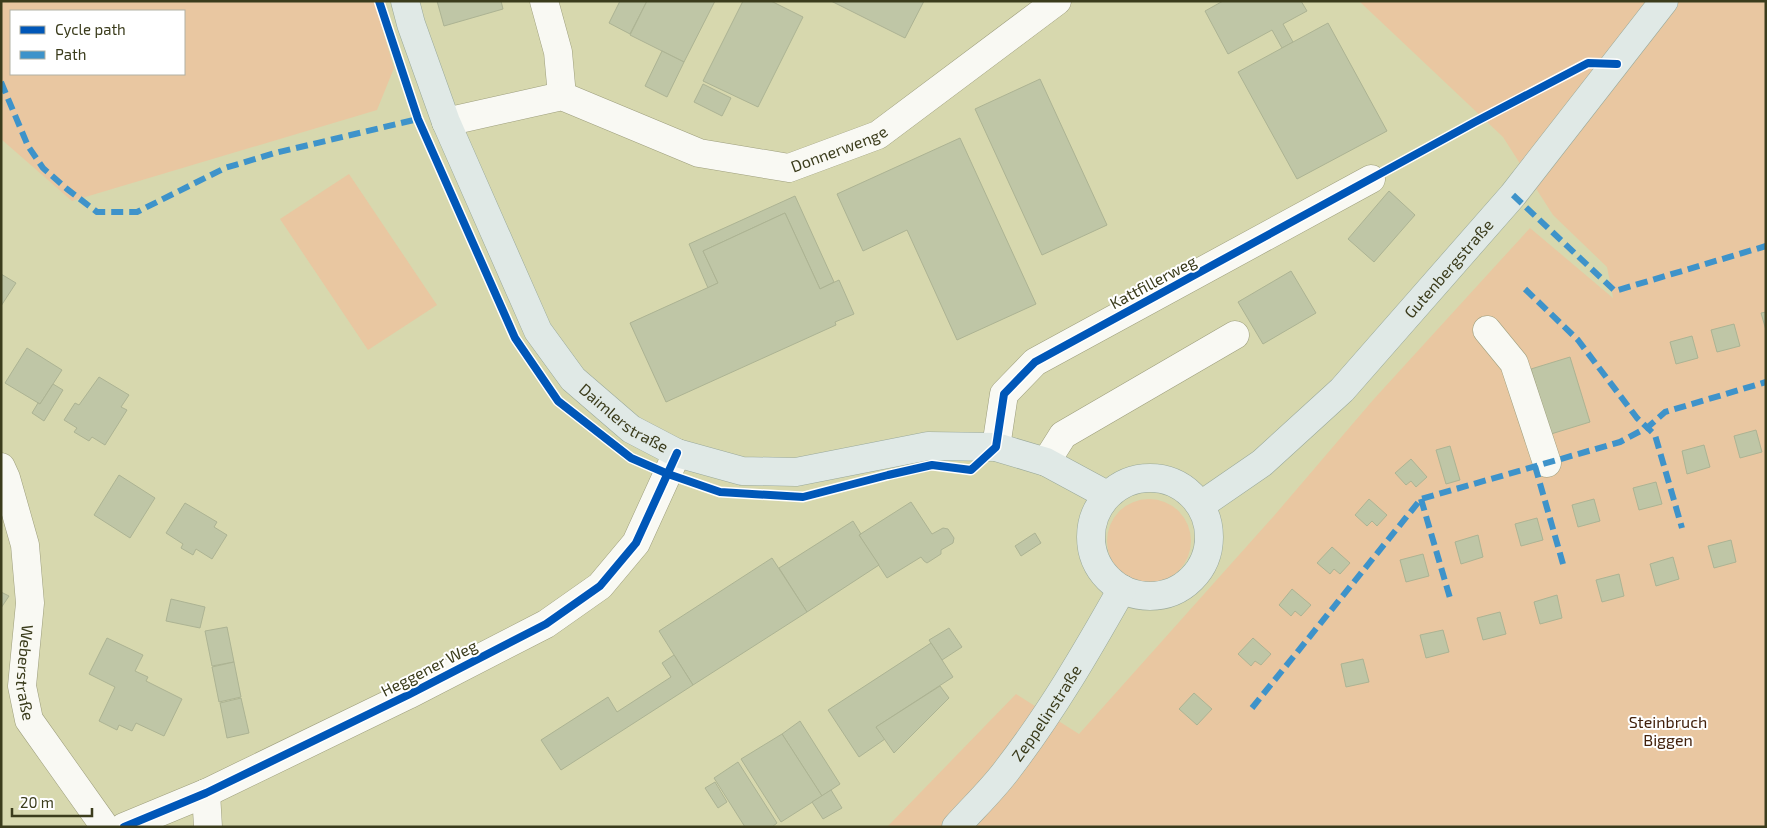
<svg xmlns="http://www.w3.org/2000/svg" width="1767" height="828" font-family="'Exo 2',sans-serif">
	<rect width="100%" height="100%" fill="#d7d8ae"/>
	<g fill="#e9c7a1" fill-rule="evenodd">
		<path d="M1,1H374L394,68L377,110L72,201L1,139ZM11,11H184V74H11Z"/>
		<polygon points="1359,1 1766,1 1766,827 887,827 1016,694 1079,734 1273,517 1373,400 1530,228 1613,298 1607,267 1553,215 1503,137"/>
		<polygon points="349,174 437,305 368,350 280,219"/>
		<circle cx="1149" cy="541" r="42"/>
	</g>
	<g fill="#bfc6a6" stroke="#acb393">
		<polygon points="437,1 501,1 503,9 444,26"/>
		<polygon points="620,1 647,1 630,34 609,23"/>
		<polygon points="647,1 715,1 684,62 630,35"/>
		<polygon points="743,1 771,1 803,17 758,107 703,81"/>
		<polygon points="831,1 924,1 905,38"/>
		<polygon points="1223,1 1301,1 1307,11 1283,24 1293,42 1282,48 1272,30 1228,54 1205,11"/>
		<polygon points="1328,23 1387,131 1297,179 1238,72"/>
		<polygon points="662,51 684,62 667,97 645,86"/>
		<polygon points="1040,79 1107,225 1042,255 975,109"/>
		<polygon points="703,84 731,98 722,116 694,102"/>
		<polygon points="960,138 1036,304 957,340 907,230 863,251 837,194"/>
		<polygon points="1389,191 1415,215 1374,262 1348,239"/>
		<polygon points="795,196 834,282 820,289 785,213 703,251 718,283 708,288 689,244"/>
		<polygon points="785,213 820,289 839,280 854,314 835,322 836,325 666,402 630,323 718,283 703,251"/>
		<polygon points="1291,271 1316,313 1263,344 1238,302"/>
		<polygon points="1,274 16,283 1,306"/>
		<polygon points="1766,312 1766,330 1761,313"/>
		<polygon points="1734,324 1740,346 1717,352 1711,330"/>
		<polygon points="1692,336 1698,358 1676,364 1670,342"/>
		<polygon points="27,348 62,370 40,404 5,383"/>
		<polygon points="1570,357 1590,422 1551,434 1531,369"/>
		<polygon points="99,377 129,395 121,407 127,410 105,445 92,437 89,441 74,432 77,428 64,420 75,403 79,405"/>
		<polygon points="53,384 63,390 44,421 32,413 38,403 40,404"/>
		<polygon points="1756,430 1762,452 1740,458 1734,436"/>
		<polygon points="1704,445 1710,467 1687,474 1682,451"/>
		<polygon points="1450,446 1460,480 1446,484 1436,450"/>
		<polygon points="1411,459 1427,477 1416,487 1411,481 1406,485 1395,473"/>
		<polygon points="119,475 155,498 130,538 94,515"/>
		<polygon points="1656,482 1662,504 1639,510 1633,488"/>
		<polygon points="1369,499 1387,515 1377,526 1372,521 1367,526 1355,515"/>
		<polygon points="1594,499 1600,521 1578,527 1572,505"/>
		<polygon points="911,502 932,534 943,528 948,529 954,538 953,543 941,550 941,554 927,563 924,561 921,557 887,578 859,535"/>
		<polygon points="185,503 217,522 214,527 227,535 212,559 196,549 193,555 181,548 183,544 166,533"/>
		<polygon points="1537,518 1543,540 1521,546 1515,524"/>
		<polygon points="853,521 861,534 859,535 879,565 807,612 779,568"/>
		<polygon points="1035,533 1041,543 1021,556 1015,546"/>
		<polygon points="1478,535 1483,557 1461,564 1455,542"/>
		<polygon points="1731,540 1736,562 1714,568 1708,546"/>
		<polygon points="1332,547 1350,563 1340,574 1334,569 1330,574 1317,563"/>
		<polygon points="1423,554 1429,576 1406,582 1400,560"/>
		<polygon points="1673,557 1679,579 1656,586 1650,564"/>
		<polygon points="772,558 807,612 693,685 659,631"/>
		<polygon points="1619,574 1624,596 1602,602 1596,580"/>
		<polygon points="1292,589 1311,605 1301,616 1295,611 1291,616 1279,605"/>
		<polygon points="1,592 9,596 1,608"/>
		<polygon points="1557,595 1562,618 1540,624 1534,602"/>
		<polygon points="171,599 205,607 200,628 166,621"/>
		<polygon points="1500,612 1506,634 1483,640 1477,618"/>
		<polygon points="227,627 234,662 212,666 205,631"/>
		<polygon points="949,628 962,647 942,660 929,640"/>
		<polygon points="1443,630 1449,652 1426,658 1420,635"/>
		<polygon points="107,638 143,655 135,671 148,677 146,681 182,699 164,736 136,723 132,731 119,725 117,730 99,721 115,687 89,674"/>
		<polygon points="1253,638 1271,654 1261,665 1255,661 1251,666 1238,654"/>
		<polygon points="931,643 953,677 876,727 885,739 859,757 828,710"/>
		<polygon points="674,655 693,685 561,770 541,740 608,697 617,712 671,677 662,663"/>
		<polygon points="1363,659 1369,682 1346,687 1341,664"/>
		<polygon points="234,662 241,697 219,702 212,667"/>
		<polygon points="940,686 949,698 894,753 876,727"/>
		<polygon points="1194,693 1212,709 1197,725 1179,709"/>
		<polygon points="241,698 249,733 227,738 220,703"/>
		<polygon points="800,721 840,784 822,796 782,734"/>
		<polygon points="782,734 822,796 781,822 741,759"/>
		<polygon points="738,762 777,823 772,827 745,827 714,778"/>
		<polygon points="715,782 727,802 718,808 705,788"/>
		<polygon points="831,790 842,808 823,819 812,802"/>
	</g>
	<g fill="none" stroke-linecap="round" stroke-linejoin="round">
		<defs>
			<g id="minor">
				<polyline points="544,1 558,52 562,96"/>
				<path id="s1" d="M446,122L562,96L699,153L789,168L878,135L1057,1"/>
				<polyline points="1487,330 1514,363 1547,463"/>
				<polyline points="996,447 1004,394 1035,362 1371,179"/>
				<polyline points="1046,462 1063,435 1235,335"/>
				<path id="s2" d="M1,467L6,478L25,545L30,603L22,686L29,720L105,827"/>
				<polyline points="206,793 208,827"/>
				<polyline points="124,827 206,793 408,695 546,624 600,586 636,543 677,453"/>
			</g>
			<g id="major">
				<path id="s3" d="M405,1L411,24L446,122L538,331L573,379L631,429L677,453L742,471L796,472L928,446L996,447L1046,462L1107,495"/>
				<circle cx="1150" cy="537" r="59"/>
				<path id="s4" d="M1201,505L1262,463L1342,390L1513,195L1664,1"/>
				<path id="s5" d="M956,827C973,808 992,790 1007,770C1051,713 1087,651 1122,589"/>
			</g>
		</defs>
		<use href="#minor" stroke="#9d9e7c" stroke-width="29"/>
		<use href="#major" stroke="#9aa99a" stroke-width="29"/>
		<use href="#minor" stroke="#f9f9f3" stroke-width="28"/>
		<use href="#major" stroke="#e0e9e6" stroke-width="28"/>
		<g stroke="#3e93ca" stroke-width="6" stroke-dasharray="12 6" stroke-linecap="butt">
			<polyline points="1,82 28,146 43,168 67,189 97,212 137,212 225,168 275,153 418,119"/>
			<polyline points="1513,195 1615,291 1766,246"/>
			<polyline points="1525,289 1578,340 1637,418 1655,435 1682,528"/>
			<polyline points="1535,466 1563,564"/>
			<polyline points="1421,499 1450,598"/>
			<polyline points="1252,708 1421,499 1620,442 1648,427 1665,412 1766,382"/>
		</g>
		<defs>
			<g id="cycleway">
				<polyline points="379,1 418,119 515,338 558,401 631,458 668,474 720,492 803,497 888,475 932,465 971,470 996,447 1004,394 1035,362 1475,122 1588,63 1617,64"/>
				<polyline points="124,827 206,793 408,695 546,624 600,586 636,543 677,453"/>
			</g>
		</defs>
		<use href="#cycleway" stroke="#fff" stroke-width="11"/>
		<use href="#cycleway" stroke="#0057b8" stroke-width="8"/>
	</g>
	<g text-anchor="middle" stroke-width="4" stroke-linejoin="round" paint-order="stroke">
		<g font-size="16" fill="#3b3c1c" stroke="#fff">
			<text dy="6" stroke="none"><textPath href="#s1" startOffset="412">Donnerwenge</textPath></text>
			<text dy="6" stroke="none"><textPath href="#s4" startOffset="344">Gutenbergstraße</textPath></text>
			<text transform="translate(1153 282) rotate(-28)" y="6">Kattfillerweg</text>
			<text dy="6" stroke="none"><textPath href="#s3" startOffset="480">Daimlerstraße</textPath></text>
			<text transform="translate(429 668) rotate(-27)" y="6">Heggener Weg</text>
			<text dy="6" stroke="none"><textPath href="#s2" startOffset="210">Weberstraße</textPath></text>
			<text dy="6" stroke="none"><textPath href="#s5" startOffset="146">Zeppelinstraße</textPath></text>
		</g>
		<g font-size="16" fill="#42210c" stroke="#fff">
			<text x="1668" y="728">Steinbruch<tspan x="1668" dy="18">Biggen</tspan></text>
		</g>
	</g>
	<rect width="1767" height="828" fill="none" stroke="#3b3c1c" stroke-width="5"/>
	<rect x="10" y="10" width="175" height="65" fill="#ffffff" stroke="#b1b1a4"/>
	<rect x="20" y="26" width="25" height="8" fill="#0057b8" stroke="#b1b1a4"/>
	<text x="55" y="35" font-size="15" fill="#3b3c1c">Cycle path</text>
	<rect x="20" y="51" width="25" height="8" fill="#3e93ca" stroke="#b1b1a4"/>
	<text x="55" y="60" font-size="15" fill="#3b3c1c">Path</text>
	<path d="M12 808v8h80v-8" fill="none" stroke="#3b3c1c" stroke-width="2.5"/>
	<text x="20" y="808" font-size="15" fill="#3b3c1c" stroke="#ffffff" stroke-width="4" paint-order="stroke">20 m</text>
</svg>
